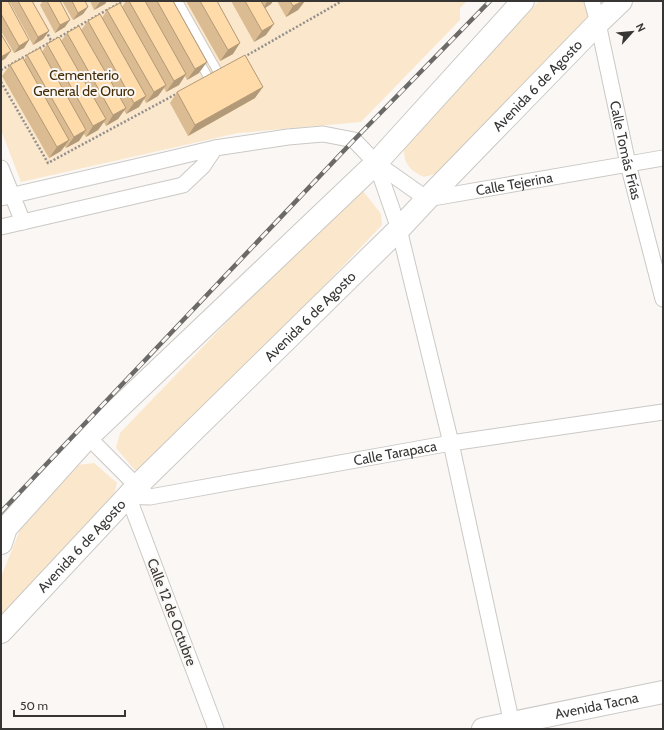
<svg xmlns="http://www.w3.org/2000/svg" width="664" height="730" font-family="Cabin,sans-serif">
	<rect width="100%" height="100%" fill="#faf7f4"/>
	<g fill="#fbe7cb">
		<polygon points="1,1 366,1 364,4 366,1 467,1 460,8 460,20 361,122 238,133 21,182 1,130"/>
		<path d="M539,1H587L592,12L586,23L435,174L424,177C405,168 403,160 404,140Z"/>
		<polygon points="363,191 381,214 382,225 147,471 135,470 116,448 120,433 351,193"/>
		<polygon points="94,463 117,483 113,498 1,617 1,577 20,530 78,465"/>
	</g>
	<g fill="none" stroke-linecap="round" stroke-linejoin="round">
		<defs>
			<g id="lane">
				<polyline points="178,1 218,72"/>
				<polyline points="198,59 208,77"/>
			</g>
			<g id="street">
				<path id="s1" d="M592,1L598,23L628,164L663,299"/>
				<path id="s2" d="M376,163L427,199L663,158"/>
				<polyline points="1,168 23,222"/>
				<polyline points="1,198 165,160 215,148 288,137 323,134 354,140 376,163 399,229 451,443 513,729"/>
				<polyline points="1,227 183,185 203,166 215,148"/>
				<polyline points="88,437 137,486 144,492"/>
				<path id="s3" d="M216,729L128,496L150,497L451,443L663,412"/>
			</g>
			<g id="secondary">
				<path id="s4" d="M483,729L663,692"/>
			</g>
			<g id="primary">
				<polyline points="1,543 6,528 88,437 376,163 523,1"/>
				<path id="s5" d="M1,632L128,496L137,486L399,229L427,199L598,23L621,1"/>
			</g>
		</defs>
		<use href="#lane" stroke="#cbc9c5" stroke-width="10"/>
		<use href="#street" stroke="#cbc9c5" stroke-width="17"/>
		<use href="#secondary" stroke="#cbc9c5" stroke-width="24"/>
		<use href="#primary" stroke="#cbc9c5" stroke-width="24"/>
		<g stroke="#918f8d" stroke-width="2.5" stroke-dasharray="2 2" stroke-linecap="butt">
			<polyline points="46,31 53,44"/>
			<polyline points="244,57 342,1"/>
			<polyline points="1,70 123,1"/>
			<polyline points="1,82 48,163 178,93"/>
		</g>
		<use href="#lane" stroke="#fff" stroke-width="8"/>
		<use href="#street" stroke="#fff" stroke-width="15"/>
		<use href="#secondary" stroke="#fff" stroke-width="22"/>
		<use href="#primary" stroke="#fff" stroke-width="22"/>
		<defs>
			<polyline id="rail" points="1,512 354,140 490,1"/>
		</defs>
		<use href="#rail" stroke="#6b6a68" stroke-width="4.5"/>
		<use href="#rail" stroke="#faf7f4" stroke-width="3" stroke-dasharray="9" stroke-linecap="butt"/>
	</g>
	<g fill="#dbbc92">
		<polygon points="1,1 29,40 24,48 14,53 1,31"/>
		<polygon points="9,1 32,1 49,31 43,39 33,45"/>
		<polygon points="43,1 47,1 65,27 55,33 40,5"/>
		<polygon points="62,1 85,1 88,7 83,14 73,20"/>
		<polygon points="90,1 107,1 105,4 94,10"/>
		<polygon points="126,1 173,1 199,73 187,80 185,76 179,85 166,92 164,88 158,96 146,103 144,99 139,107 126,114 124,110 118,119 106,126 104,122 98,130 86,137 84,134 79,141 66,148 65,146 61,151 49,158 2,76 10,65 24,60 27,55 42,52 47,44 61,41 67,33 81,30 88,21 102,18 107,10 122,7"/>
		<polygon points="186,1 217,1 233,54 220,61"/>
		<polygon points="231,1 273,1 271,4 265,8 266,35 254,42"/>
		<polygon points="277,1 305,1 298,10 286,17"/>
		<polygon points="177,92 255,98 188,136 170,103"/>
	</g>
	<g fill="#b29977">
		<polygon points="102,1 107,1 105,4 94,10 100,2"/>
		<polygon points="269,1 273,1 271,4 262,10 267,2"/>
		<polygon points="303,1 305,1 298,10 286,17 293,6"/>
		<polygon points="88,7 83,14 73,20 78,13"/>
		<polygon points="70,20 65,27 55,33 60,25"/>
		<polygon points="274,24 266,35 254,42 262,31"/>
		<polygon points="49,31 43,39 33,45 38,37"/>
		<polygon points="29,40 24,48 14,53 19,46"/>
		<polygon points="240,43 233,54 220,61 228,50"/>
		<polygon points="11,51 5,59 1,61 1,57"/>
		<polygon points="207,62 199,73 187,80 195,69"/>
		<polygon points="186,74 179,85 166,92 174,81"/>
		<polygon points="166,85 158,96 146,103 154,92"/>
		<polygon points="263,87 255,98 188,136 195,125"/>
		<polygon points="146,96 139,107 126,114 134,103"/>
		<polygon points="126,108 118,119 106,126 113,115"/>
		<polygon points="106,119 98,130 86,137 93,126"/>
		<polygon points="86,130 79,141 66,148 74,137"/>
		<polygon points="69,140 61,151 49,158 57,147"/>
	</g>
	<g fill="#ffdbaa" stroke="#b29977">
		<polygon points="1,1 8,1 29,40 19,46 1,14"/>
		<polygon points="18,1 32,1 49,31 38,37"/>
		<polygon points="47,1 60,1 70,20 60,25"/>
		<polygon points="72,1 85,1 88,7 78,13"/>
		<polygon points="129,1 145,1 186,74 174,81"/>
		<polygon points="157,1 173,1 207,62 195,69"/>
		<polygon points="200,1 217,1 240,43 228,50"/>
		<polygon points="245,1 261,1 274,24 262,31"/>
		<polygon points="290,1 303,1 293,6"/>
		<polygon points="120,3 166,85 154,92 107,10"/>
		<polygon points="100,14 146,96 134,103 88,21"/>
		<polygon points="79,26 126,108 113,115 67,33"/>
		<polygon points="1,34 11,51 1,57"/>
		<polygon points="59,37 106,119 93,126 47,44"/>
		<polygon points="40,48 86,130 74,137 27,55"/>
		<polygon points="245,55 263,87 195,125 177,92"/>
		<polygon points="23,58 69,140 57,147 10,65"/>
	</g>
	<g text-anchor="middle" stroke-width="4" stroke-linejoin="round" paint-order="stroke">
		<g font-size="14" fill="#452e07" stroke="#faf7f4">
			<text x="84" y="80">Cementerio<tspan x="84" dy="16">General de Oruro</tspan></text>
		</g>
		<g font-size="14" fill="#373635" stroke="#faf7f4">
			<text dy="5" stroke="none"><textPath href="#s5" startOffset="766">Avenida 6 de Agosto</textPath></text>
			<text dy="5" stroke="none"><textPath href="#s1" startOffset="153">Calle Tomás Frías</textPath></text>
			<text dy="5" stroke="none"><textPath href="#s2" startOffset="151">Calle Tejerina</textPath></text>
			<text dy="5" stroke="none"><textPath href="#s5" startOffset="442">Avenida 6 de Agosto</textPath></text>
			<text dy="5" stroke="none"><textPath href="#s3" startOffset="520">Calle Tarapaca</textPath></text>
			<text dy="5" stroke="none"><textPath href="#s5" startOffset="118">Avenida 6 de Agosto</textPath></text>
			<text transform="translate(172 612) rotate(69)" y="5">Calle 12 de Octubre</text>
			<text dy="5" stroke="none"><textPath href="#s4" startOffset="116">Avenida Tacna</textPath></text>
		</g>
	</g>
	<rect width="664" height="730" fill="none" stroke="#373635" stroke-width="4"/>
	<g transform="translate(632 32) rotate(63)" stroke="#faf7f4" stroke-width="3" paint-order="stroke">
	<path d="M0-3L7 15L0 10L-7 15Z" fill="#373635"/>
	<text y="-6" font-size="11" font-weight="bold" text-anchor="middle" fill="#373635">N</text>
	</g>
	<path d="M14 710v6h111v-6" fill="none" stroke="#373635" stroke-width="2"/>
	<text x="20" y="710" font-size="12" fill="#373635" stroke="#faf7f4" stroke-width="3" paint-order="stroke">50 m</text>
</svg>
